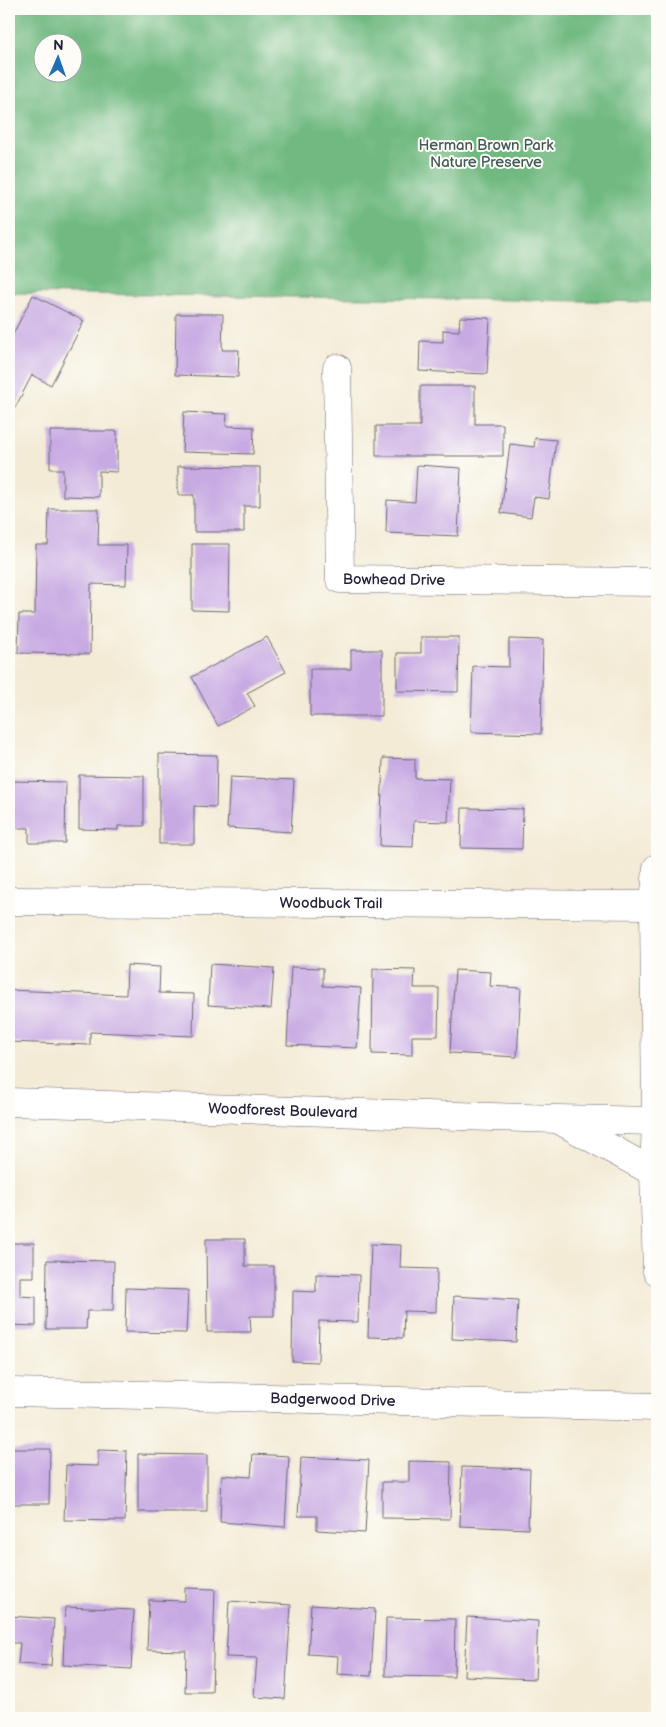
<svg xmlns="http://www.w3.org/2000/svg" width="666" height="1727" font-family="'Balsamiq Sans',sans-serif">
	<rect width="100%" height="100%" fill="#fdfcf7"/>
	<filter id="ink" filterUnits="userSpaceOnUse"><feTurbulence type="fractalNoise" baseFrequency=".02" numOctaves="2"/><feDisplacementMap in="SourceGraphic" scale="10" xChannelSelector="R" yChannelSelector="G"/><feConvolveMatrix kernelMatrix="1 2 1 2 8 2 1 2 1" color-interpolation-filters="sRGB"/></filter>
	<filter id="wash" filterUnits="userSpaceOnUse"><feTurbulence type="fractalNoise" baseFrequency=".0096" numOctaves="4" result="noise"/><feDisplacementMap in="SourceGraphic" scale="20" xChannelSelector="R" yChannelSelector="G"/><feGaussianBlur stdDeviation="1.12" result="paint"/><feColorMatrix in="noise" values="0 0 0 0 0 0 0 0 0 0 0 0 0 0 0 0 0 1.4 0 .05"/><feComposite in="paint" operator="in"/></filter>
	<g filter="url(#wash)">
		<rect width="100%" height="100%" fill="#f3ebd6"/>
		<path fill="#6fb980" stroke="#486e5e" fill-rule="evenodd" d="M9,9H657V302L9,293ZM42,42H72V72H42Z"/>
		<g id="blocks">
			<g fill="#c8aae3">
				<polygon points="33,295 84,321 51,385 32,375 15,408 9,405 9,342"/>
				<polygon points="176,314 223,314 222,350 239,350 238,377 175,375"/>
				<polygon points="460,317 490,318 487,374 419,371 420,341 443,342 443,330 459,331"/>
				<polygon points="420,386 475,386 475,424 503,424 503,456 376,456 376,426 420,426"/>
				<polygon points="184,412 227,414 226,426 254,427 253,454 182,452"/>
				<polygon points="50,431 117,431 117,472 99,471 99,497 63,496 63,469 50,469"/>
				<polygon points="535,438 556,440 549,499 534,497 531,517 501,513 510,444 534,447"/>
				<polygon points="417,465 461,468 458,536 386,533 387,500 415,502"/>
				<polygon points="178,466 260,467 260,506 244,506 244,532 194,532 194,495 178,495"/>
				<polygon points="49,509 99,509 98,545 127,545 126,585 91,584 90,654 18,653 19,614 35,614 36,545 48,545"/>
				<polygon points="192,544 230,544 229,611 192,610"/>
				<polygon points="267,637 286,672 247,693 255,706 218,726 192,677"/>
				<polygon points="421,637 459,637 458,692 397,691 397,653 421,653"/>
				<polygon points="509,639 543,640 541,734 471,732 473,666 509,667"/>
				<polygon points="351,650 382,650 382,716 310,716 310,669 351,669"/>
				<polygon points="159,754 217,755 216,807 194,806 194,844 159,844"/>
				<polygon points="383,758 415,759 415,778 450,779 448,822 414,821 413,847 380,846"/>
				<polygon points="79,775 144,776 144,826 118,826 118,830 79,829"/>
				<polygon points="230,777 294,780 291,832 227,828"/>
				<polygon points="9,781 66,782 65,843 29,843 29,828 9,828"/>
				<polygon points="462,808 523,809 522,849 461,848"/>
				<polygon points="210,964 274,968 271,1009 208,1005"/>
				<polygon points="127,965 160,967 159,993 194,994 193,1036 90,1032 90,1045 9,1042 9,990 126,995"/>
				<polygon points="291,967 323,968 323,986 361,988 357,1048 287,1045"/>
				<polygon points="373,969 415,970 414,988 439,988 438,1036 412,1036 412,1055 372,1054"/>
				<polygon points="455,970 491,972 490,986 521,988 517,1057 450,1053"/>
				<polygon points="206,1239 245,1239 245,1266 274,1266 274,1316 250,1316 251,1332 207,1332"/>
				<polygon points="9,1243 34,1243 34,1277 20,1277 20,1296 36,1297 36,1326 9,1325"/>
				<polygon points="371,1244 401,1245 400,1268 437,1269 436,1312 404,1311 403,1338 368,1337"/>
				<polygon points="47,1260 114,1261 113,1311 87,1311 86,1329 46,1329"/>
				<polygon points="316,1274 359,1275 358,1322 319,1321 318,1362 292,1361 293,1291 316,1292"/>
				<polygon points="126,1288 188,1290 186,1333 125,1332"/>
				<polygon points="454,1296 518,1300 516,1342 452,1339"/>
				<polygon points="9,1449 50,1449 49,1504 9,1504"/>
				<polygon points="98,1450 127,1451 125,1521 64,1520 66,1465 98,1466"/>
				<polygon points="138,1454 207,1455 207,1512 138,1512"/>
				<polygon points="253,1454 289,1456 285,1527 220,1522 222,1475 251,1477"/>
				<polygon points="301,1457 369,1460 365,1533 317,1530 317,1516 298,1516"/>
				<polygon points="409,1461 451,1462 450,1519 382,1518 382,1482 409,1482"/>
				<polygon points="462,1467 530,1469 528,1529 460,1526"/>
				<polygon points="185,1588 215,1589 212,1692 185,1692 186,1651 147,1650 149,1600 185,1601"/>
				<polygon points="229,1601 291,1605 285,1699 254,1697 257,1658 226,1657"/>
				<polygon points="311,1605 375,1609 371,1676 337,1674 338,1656 308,1654"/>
				<polygon points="65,1607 134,1610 131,1669 63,1665"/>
				<polygon points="9,1616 54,1619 51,1666 18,1664 20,1643 9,1643"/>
				<polygon points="467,1617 538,1621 535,1679 464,1676"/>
				<polygon points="386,1618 455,1619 454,1677 385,1676"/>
			</g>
		</g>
	</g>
	<g filter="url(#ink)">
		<use href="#blocks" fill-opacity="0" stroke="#6b6871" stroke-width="1"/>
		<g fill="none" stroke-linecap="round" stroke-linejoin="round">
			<defs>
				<g id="minor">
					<path id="s1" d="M337,368L340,579L657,582"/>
					<polyline points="657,868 654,905 656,1121 654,1173 657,1271"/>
					<path id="s2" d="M9,901L654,905"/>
					<path id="s3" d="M9,1102L557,1119L657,1121"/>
					<polyline points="561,1121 657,1174"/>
					<path id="s4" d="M9,1393L12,1392L657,1407"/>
				</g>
			</defs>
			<use href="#minor" stroke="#6b6871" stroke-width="29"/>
			<use href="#minor" stroke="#fff" stroke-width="28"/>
		</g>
	</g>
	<g text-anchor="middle" stroke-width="4" stroke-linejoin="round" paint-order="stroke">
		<g font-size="15" fill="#415957" stroke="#fdfcf7">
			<text x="486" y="150">Herman Brown Park<tspan x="486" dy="17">Nature Preserve</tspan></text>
		</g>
		<g font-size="15" fill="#22223b" stroke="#fdfcf7">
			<text dy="5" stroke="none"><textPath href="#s1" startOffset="265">Bowhead Drive</textPath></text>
			<text dy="5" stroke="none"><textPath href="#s2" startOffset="322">Woodbuck Trail</textPath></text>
			<text dy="5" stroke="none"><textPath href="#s3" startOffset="274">Woodforest Boulevard</textPath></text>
			<text dy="5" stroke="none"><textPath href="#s4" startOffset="324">Badgerwood Drive</textPath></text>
		</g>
	</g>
	<rect width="666" height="1727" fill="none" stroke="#fdfcf7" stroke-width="30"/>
	<g transform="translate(58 58) rotate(2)"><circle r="24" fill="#fdfcf7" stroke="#a5a5ac"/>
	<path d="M0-4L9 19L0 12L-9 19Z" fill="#1f6fb2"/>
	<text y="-8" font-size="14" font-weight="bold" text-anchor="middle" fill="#22223b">N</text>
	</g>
</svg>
